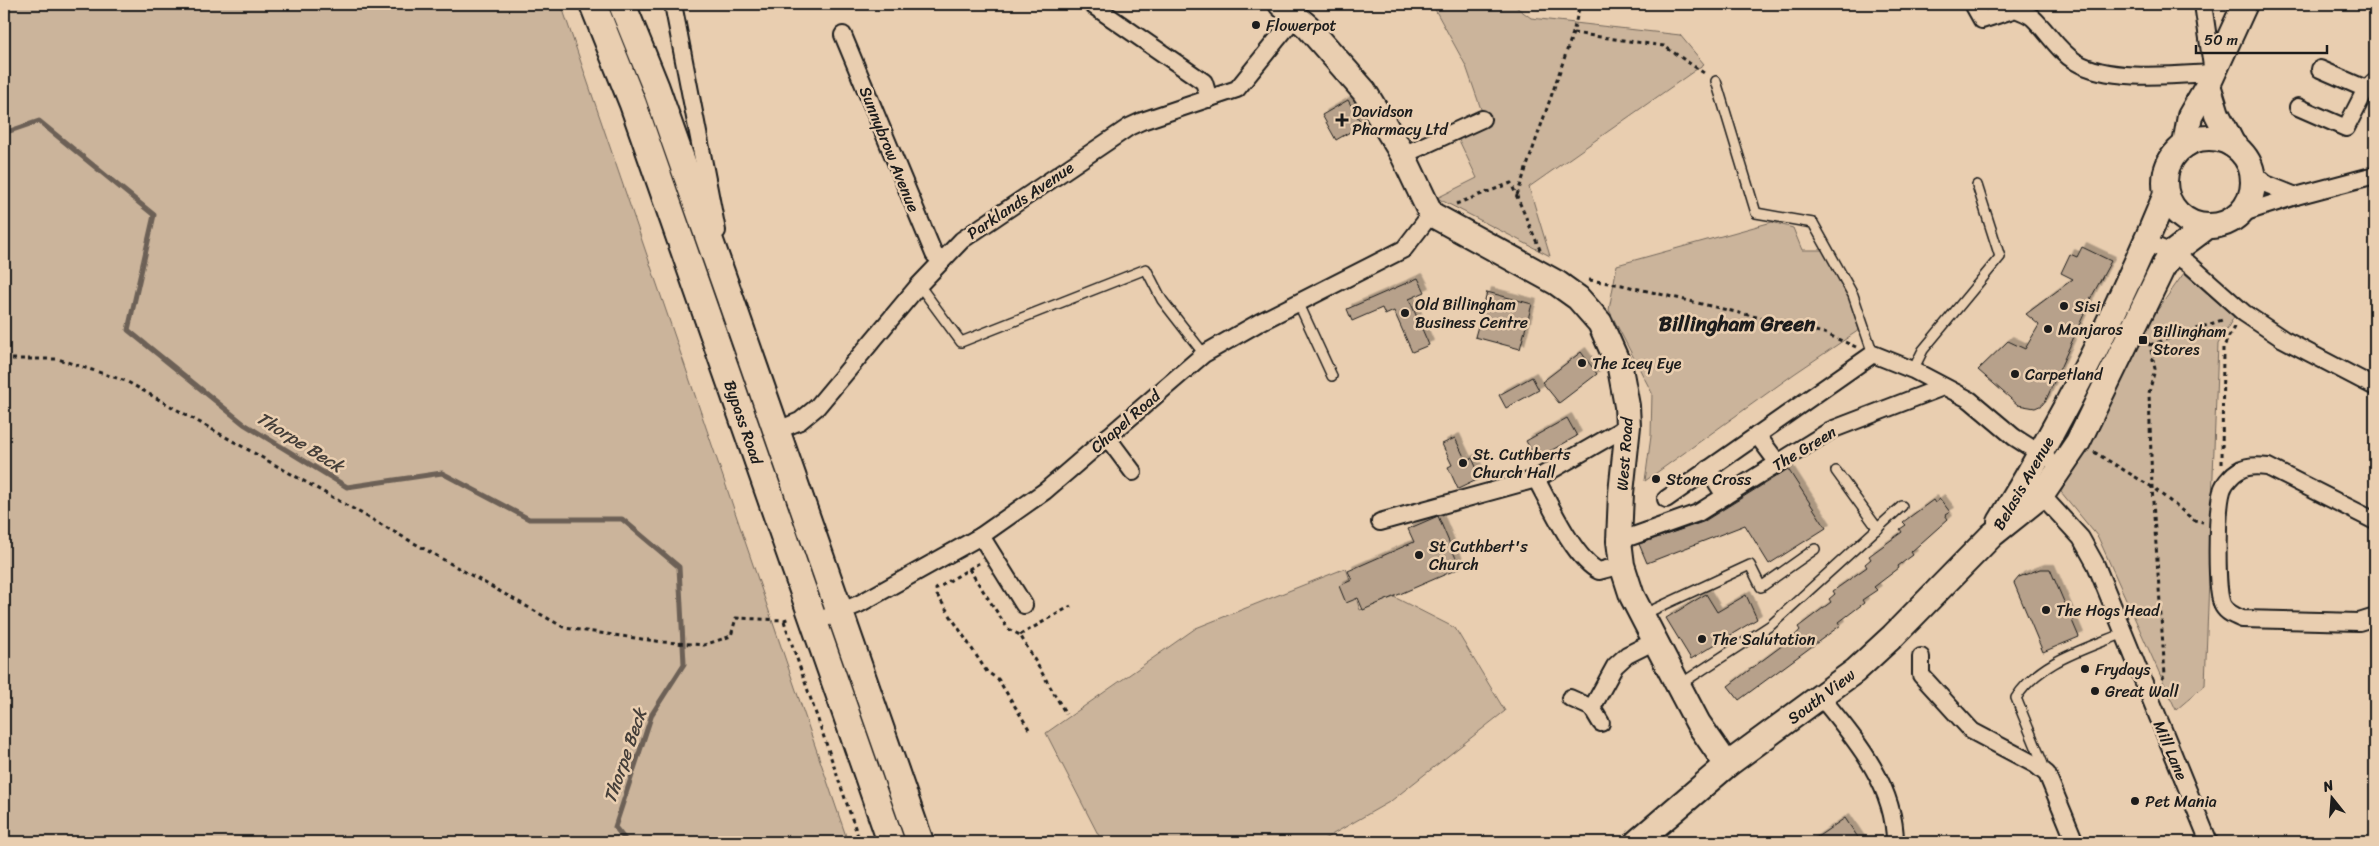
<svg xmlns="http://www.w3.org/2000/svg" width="2379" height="846" font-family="Sriracha,sans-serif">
	<defs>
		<filter id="shadow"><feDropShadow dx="4.5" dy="-4.5" stdDeviation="0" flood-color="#0004"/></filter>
	</defs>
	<rect width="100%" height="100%" fill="#e9ceb0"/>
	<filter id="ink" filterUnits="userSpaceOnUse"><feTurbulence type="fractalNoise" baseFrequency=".02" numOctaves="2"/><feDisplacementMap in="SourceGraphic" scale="10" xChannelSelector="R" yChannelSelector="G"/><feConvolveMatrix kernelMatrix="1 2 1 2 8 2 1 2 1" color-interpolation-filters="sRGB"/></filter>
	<g filter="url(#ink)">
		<g fill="#cbb49b" stroke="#74685c">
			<polygon points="4,4 561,4 848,842 4,842"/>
			<polygon points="1432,4 1512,4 1531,18 1680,35 1704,64 1529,187 1550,256 1437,198 1477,178 1457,136 1482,112 1466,66"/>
			<polygon points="1772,222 1793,228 1802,250 1823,250 1848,295 1859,330 1794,374 1645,481 1651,436 1652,393 1609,310 1617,265"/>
			<polygon points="2184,273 2234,317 2218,344 2205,685 2176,710 2098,537 2061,492 2144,329"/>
			<polygon points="1346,568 1360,610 1394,597 1455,628 1505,711 1391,801 1319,842 1102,842 1046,733 1196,628"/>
		</g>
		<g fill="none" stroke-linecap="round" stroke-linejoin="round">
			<polyline stroke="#6c6156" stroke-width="5" points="4,133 39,121 154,215 128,330 244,424 347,487 442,473 529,519 622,519 679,567 684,664 652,714 615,827 627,842"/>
		</g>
		<g fill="#b7a18b" stroke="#1c1c1c" filter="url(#shadow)">
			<polygon points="1348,100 1362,125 1336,140 1322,115"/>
			<polygon points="2082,247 2111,261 2092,296 2046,400 2042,405 2035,408 2018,405 1978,370 2008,341 2025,349 2039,325 2026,314 2073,279 2061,273 2070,254 2077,257"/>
			<polygon points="1418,278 1425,292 1409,299 1429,345 1412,352 1394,311 1385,315 1382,308 1352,321 1347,309"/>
			<polygon points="1487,292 1532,304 1520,349 1475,337"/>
			<polygon points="1581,352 1597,374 1559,403 1542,382"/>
			<polygon points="1532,377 1539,390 1506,408 1499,395"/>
			<polygon points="1567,418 1577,436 1536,459 1526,441"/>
			<polygon points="1455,438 1466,461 1472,458 1481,478 1458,489 1448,467 1452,465 1442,444"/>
			<polygon points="1788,469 1826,528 1769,564 1745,525 1647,563 1639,544 1703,522"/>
			<polygon points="1940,499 1950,512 1945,515 1948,519 1911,552 1913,555 1898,566 1899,568 1874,587 1877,590 1862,600 1864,603 1839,622 1841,625 1739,700 1728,686 1795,636 1800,630 1798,627 1831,602 1829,599 1835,594 1833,591 1867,567 1865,564 1871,559 1869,556 1902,532 1900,529 1906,525 1903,522 1933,500 1935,503"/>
			<polygon points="1438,516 1460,568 1363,610 1358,598 1346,603 1339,586 1352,580 1348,571 1414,542 1408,529"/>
			<polygon points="2040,569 2050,569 2079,637 2043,652 2014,583 2019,577"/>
			<polygon points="1706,594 1717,612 1746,595 1757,619 1691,659 1666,618"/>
			<polygon points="1845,818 1861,842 1810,842"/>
		</g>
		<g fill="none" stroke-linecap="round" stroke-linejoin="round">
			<defs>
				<g id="lane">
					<polyline points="1716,81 1756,213 1813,223 1853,295 1873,354"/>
					<polyline points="919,285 961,342 1146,269 1162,300 1204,354"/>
					<polyline points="1298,302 1332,376"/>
					<polyline points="1913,370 1923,350 2000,257 1977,185"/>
					<polyline points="1836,471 1878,529"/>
					<polyline points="1642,615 1750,565 1761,587 1815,549"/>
					<polyline points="1679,685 1771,625 1902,506"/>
					<path d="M2045,769L2016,698C2039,661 2086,649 2124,633"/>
				</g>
				<g id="street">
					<polyline points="673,4 717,231"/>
					<polyline points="1091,4 1204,82 1209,99"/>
					<path d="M1973,4L1982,20L2016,9C2022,12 2029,14 2033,18C2048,32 2058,51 2076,62C2109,82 2175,75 2213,73L2203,4"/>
					<polyline points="843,35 934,254 941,261"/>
					<polyline points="2320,69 2366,89"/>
					<polyline points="2298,107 2346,128 2366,89 2375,81"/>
					<polyline points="1403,155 1482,119"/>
					<polyline points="2252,172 2266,184 2296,196"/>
					<polyline points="2233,220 2246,212 2296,196 2375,175"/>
					<polyline points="2145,242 2172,253 2189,264 2244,313 2283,339 2375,387"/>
					<polyline points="776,431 800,421 817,407 919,285 962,240 1129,127 1142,121 1237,89 1296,16"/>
					<polyline points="1757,435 1778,463"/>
					<polyline points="1107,437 1133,472"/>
					<polyline points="1708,469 1725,496 1831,430 1943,387"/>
					<path d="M1536,479C1550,504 1574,559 1599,571L1622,565"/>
					<polyline points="2035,488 2081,538 2096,565 2209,842"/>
					<polyline points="1666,499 1873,354 1913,370 1970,400 2014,437 2047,458"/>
					<path d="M2375,521L2268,467C2253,465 2240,466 2230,478C2227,481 2223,487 2222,491C2217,508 2215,592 2223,606C2227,613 2235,616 2242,619L2359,622L2375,617"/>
					<polyline points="1380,522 1536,479 1628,426"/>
					<polyline points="981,536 1024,605"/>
					<polyline points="1619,541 1698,513 1725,496"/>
					<polyline points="813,623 859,604 981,536 1045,491 1204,354 1260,322 1404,249 1431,214"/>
					<polyline points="1921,657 1921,675 1972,731 2036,765 2047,774 2075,842"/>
					<path d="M1821,697C1855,739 1895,785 1895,842"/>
					<polyline points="1570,698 1592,708 1601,723"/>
					<polyline points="1592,708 1615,666 1627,655 1655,641"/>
				</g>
				<g id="secondary">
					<polyline points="1281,4 1308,27 1364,91 1403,155 1431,214 1557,283 1578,298 1600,323 1620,368 1627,406 1628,426 1621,493 1619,541 1622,565 1632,596 1678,685 1698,723 1727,765"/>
					<polyline points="2208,85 2217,114 2233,145"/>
					<circle cx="2209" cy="182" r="44"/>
					<polyline points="2185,145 2190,116 2208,85 2245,4"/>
					<path d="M2000,522C2064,417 2119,308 2166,194"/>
					<polyline points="1637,842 1727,765 1855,671 1893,636 1992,535 2042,495 2078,442 2162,269 2172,253 2208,226"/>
				</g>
				<g id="primary">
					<polyline points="593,4 633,104 891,842"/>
					<polyline points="622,4 656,88 729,295 920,842"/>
				</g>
			</defs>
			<use href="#lane" stroke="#1c1c1c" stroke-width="12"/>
			<use href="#street" stroke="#1c1c1c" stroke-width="20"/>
			<use href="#secondary" stroke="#1c1c1c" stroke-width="28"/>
			<use href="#primary" stroke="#1c1c1c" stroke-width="30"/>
			<g stroke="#1c1c1c" stroke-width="3" stroke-dasharray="4 4" stroke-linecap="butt">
				<polyline points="1573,33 1664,46 1707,75"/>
				<polyline points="1517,195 1573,33 1580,4"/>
				<polyline points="1456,204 1511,183 1541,252"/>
				<polyline points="1589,280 1622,285 1824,333 1856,347"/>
				<polyline points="2148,343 2150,345 2155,369 2149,393 2152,487 2165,675 2160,682"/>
				<polyline points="2150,345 2225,319"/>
				<polyline points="4,359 58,359 126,381 565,628 663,642 704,645 731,636 736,618 784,620 791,618"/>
				<polyline points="2094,452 2152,487 2194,520 2203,522"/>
				<polyline points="2222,464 2223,348 2235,325"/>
				<polyline points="979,563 936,589 937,595 987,672 998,679 1029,729"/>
				<polyline points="969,569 1008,629 1020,635 1066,714"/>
				<polyline points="784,621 860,842"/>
				<polyline points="1020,635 1071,606"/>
			</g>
			<use href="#lane" stroke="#e9ceb0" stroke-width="9"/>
			<use href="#street" stroke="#e9ceb0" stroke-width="16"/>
			<use href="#secondary" stroke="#e9ceb0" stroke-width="24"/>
			<use href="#primary" stroke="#e9ceb0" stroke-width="26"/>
		</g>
	</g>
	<g fill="#1c1c1c" stroke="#e9ceb0" stroke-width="2">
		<circle cx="1256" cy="25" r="5"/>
		<path d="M1339.5 112.5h5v5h5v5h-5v5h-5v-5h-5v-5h5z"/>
		<circle cx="2064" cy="306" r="5"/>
		<circle cx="1405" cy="313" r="5"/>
		<circle cx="2048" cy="329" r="5"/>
		<rect x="2138" y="335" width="10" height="10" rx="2.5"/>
		<circle cx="1582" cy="363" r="5"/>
		<circle cx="2015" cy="374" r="5"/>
		<circle cx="1463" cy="463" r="5"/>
		<circle cx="1656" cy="479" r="5"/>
		<circle cx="1419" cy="555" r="5"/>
		<circle cx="2046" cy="610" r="5"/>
		<circle cx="1702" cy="639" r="5"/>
		<circle cx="2085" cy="669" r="5"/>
		<circle cx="2095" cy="691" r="5"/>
		<circle cx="2135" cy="801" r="5"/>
	</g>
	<g text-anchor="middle" stroke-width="5" stroke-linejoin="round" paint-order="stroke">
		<g font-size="16" fill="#1c1c1c" stroke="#e9ceb0" text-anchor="start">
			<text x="1266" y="31">Flowerpot</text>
			<text x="1352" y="117">Davidson<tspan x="1352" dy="18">Pharmacy Ltd</tspan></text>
			<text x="1415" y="310">Old Billingham<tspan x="1415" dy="18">Business Centre</tspan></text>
			<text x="2074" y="312">Sisi</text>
			<text x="2058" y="335">Manjaros</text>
			<text x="2153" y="337">Billingham<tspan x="2153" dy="18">Stores</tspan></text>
			<text x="1592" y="369">The Icey Eye</text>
			<text x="2025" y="380">Carpetland</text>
			<text x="1473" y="460">St. Cuthberts<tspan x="1473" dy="18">Church Hall</tspan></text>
			<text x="1666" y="485">Stone Cross</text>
			<text x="1429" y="552">St Cuthbert's<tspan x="1429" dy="18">Church</tspan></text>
			<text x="2056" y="616">The Hogs Head</text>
			<text x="1712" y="645">The Salutation</text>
			<text x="2095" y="675">Frydays</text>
			<text x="2105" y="697">Great Wall</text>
			<text x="2145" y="807">Pet Mania</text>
		</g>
		<g font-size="16" fill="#1c1c1c" stroke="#e9ceb0">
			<text transform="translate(890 149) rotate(68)" y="6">Sunnybrow Avenue</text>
			<text transform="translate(1020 200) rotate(-34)" y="6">Parklands Avenue</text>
			<text transform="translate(1125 421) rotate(-41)" y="6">Chapel Road</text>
			<text transform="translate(744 422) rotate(71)" y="6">Bypass Road</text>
			<text transform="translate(1804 448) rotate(-31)" y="6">The Green</text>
			<text transform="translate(1624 454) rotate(-86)" y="6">West Road</text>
			<text transform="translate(2023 483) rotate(-60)" y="6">Belasis Avenue</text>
			<text transform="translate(1821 696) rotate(-37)" y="6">South View</text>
			<text transform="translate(2171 750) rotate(67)" y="6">Mill Lane</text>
		</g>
		<g font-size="18" font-style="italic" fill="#443e39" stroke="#e9ceb0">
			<text transform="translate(300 442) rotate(32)" y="6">Thorpe Beck</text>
			<text transform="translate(625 756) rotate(-71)" y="6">Thorpe Beck</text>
		</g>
		<g font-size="21" font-weight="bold" fill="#1c1c1c" stroke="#e9ceb0">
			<text x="1737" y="331">Billingham Green</text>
		</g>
	</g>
	<rect width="2379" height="846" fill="none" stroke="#e9ceb0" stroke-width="20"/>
	<rect x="10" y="10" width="2359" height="826" fill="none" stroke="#1c1c1c" stroke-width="2" filter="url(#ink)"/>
	<g transform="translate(2332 798) rotate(343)" stroke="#e9ceb0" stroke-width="4" paint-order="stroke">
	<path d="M0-4L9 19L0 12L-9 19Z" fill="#1c1c1c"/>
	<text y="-8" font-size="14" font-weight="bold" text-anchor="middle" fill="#1c1c1c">N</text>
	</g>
	<path d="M2196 45v8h131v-8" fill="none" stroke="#1c1c1c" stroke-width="2.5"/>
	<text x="2204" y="45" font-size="15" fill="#1c1c1c" stroke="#e9ceb0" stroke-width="4" paint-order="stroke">50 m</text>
</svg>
